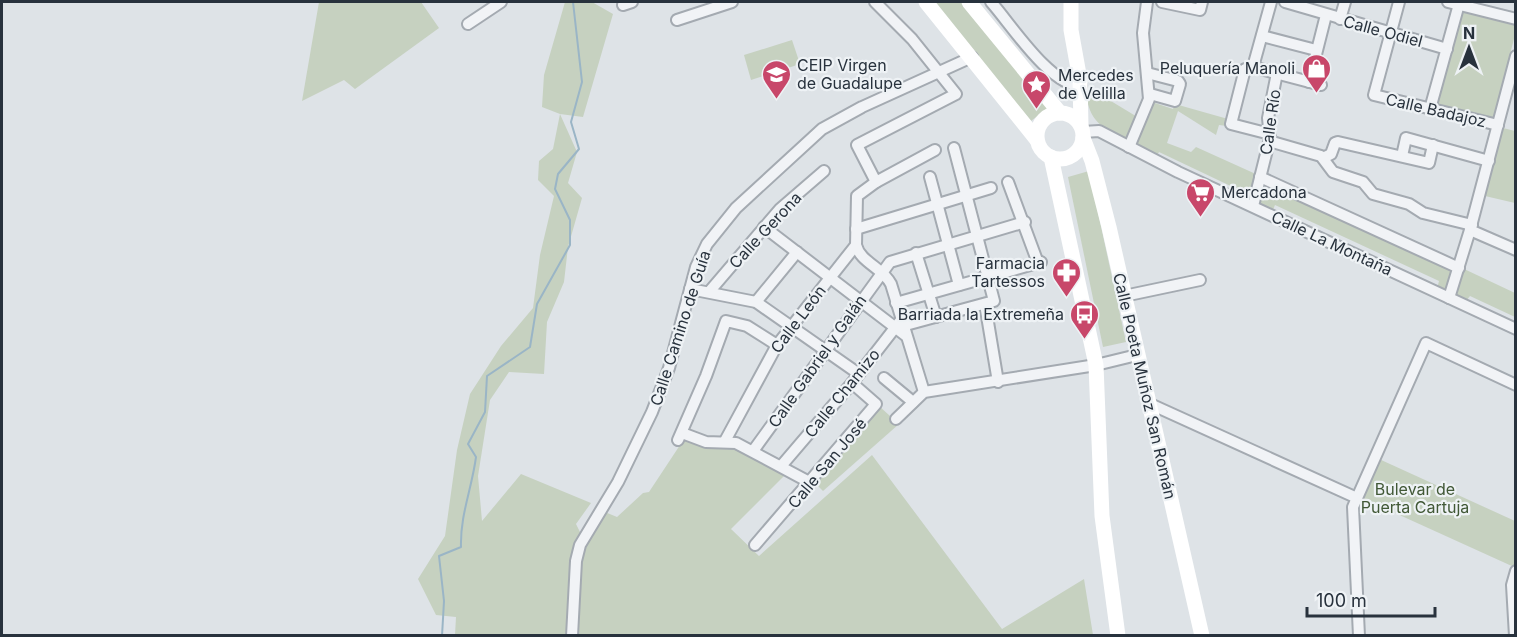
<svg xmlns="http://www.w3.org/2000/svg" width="1517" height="637" font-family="Inter,sans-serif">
	<rect width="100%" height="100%" fill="#dee3e7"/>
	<g fill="#c6d1c0">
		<polygon points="319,2 421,2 439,28 355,89 344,80 302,101"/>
		<polygon points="565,2 592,2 613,14 583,117 560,114 577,152 568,183 582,198 568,247 564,282 547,322 544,374 509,372 490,400 478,476 482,521 521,474 591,503 576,524 581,534 600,510 617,517 643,493 649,492 684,439 732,446 785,475 731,529 759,556 872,455 1002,629 1084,579 1093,635 455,635 456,617 436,615 418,579 445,536 457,450 470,394 501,346 533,308 540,255 554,196 538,180 539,161 553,149 560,114 542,107 544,75"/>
		<polygon points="932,2 963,2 1050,106 1031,121"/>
		<polygon points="1462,10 1515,24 1515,35 1493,120 1437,106"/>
		<polygon points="792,40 800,64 751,80 744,55"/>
		<path d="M1085,89H1091L1139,118L1128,142C1100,125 1090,124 1085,89Z"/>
		<polygon points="1152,102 1173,109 1175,104 1228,119 1227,126 1219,125 1216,135 1178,111 1167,143 1191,152 1196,147 1258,175 1250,196 1244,199 1238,196 1239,190 1159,152 1156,158 1136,145"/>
		<polygon points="1503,128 1515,131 1515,203 1485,196"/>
		<polygon points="1089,171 1126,342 1103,347 1068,177"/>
		<polygon points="1261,180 1457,269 1447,291 1437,289 1439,281 1275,205 1272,212 1259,207 1256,200"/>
		<polygon points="1462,268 1515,293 1515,317 1470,296 1466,301 1452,294"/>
		<polygon points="880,407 899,424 823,491 814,482"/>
		<polygon points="1379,459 1515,521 1514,567 1362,498"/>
	</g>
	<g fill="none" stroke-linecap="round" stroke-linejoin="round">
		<path stroke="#9ab5c6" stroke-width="2" d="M442,636L444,601L439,556L461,547C460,515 472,488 476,457L468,444L485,412L487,376L530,347L537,304L570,245V220L555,189L558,174L579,149L571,122L582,82L573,2"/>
		<defs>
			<g id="street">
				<polyline points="875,2 912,39 956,94 857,145 876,182"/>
				<path d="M991,2C1010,23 1050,86 1081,86"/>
				<polyline points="1162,2 1200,10 1202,2"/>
				<polyline points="1285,2 1447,49"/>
				<polyline points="1399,2 1374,95 1498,125"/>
				<polyline points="1448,2 1516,19"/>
				<polyline points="623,5 632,2"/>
				<polyline points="1340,19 1345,2"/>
				<polyline points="677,20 732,2"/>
				<polyline points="468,24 501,2"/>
				<polyline points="1262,36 1316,50"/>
				<polyline points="1253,67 1245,69 1231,124 1270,134"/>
				<polyline points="1253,67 1321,85"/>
				<polyline points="1253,67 1271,2"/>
				<polyline points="1147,73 1178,81 1180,84 1175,101 1150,94"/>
				<polyline points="1309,82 1326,15"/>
				<polyline points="1430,109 1459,4"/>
				<polyline points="1083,132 1099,131 1178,172 1516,329"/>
				<polyline points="1269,141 1321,156 1333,172 1363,182 1373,194 1409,204 1423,213 1472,225"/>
				<polyline points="1129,147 1149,99 1143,33 1147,2"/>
				<polyline points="1402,156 1406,138 1489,161"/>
				<polyline points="1323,158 1331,154 1335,143 1338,142 1429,163 1433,145"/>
				<polyline points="930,177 959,285"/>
				<polyline points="1260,177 1459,268"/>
				<polyline points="1008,182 1038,263"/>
				<polyline points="1253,206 1270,138 1268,118 1277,73"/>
				<polyline points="764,227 905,335"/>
				<polyline points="856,229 991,188"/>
				<polyline points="1470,230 1516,250"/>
				<path d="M856,245C860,262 883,268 891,284L924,392"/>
				<polyline points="916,253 936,317"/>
				<polyline points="690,289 756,302 859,374"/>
				<polyline points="709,292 780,209 824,171"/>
				<polyline points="1124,296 1200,280"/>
				<polyline points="1449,298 1470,230 1516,56"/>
				<polyline points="756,302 797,252"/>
				<polyline points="896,303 1041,262"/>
				<polyline points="985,304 998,382"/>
				<polyline points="902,326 994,301 954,148"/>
				<polyline points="884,378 913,402"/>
				<polyline points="1148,403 1357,498"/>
				<polyline points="896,419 924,392 1096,365 1137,355"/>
				<polyline points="682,433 706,442 736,443 811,483"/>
				<polyline points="678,440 706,376 726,321 747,326 777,345"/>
				<polyline points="725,441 777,345 856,245 857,196 876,182 935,150"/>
				<polyline points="753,451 890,262 1025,222"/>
				<polyline points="782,465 852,383 901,320"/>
				<polyline points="755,545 876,404 852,383"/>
				<polyline points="572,636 576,561 580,545 618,482 652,412 669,368 696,267 707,244 736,208 822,129 862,107 972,57"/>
				<polyline points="1359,636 1353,507 1426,343 1516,385"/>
				<polyline points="1515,636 1512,585 1516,571"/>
			</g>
		</defs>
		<use href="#street" stroke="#a4aab1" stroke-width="14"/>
		<use href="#street" stroke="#f1f3f6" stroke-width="10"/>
		<g stroke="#fff" stroke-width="15">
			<polyline points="926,2 1037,140"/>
			<polyline points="969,2 1060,113"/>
			<polyline points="1071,2 1071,30 1080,80 1081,126"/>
			<circle cx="1060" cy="136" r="23"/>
			<polyline points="1083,138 1092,161 1109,227 1202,636"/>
			<polyline points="1051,157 1096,365 1102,516 1118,636"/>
		</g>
	</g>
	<defs>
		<symbol id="shop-pin" viewBox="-11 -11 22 30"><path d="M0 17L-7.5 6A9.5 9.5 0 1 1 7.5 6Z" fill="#c8476a" stroke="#eef2f5"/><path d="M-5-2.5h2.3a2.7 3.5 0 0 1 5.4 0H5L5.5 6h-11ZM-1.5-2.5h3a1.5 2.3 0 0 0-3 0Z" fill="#fff"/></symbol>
		<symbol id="school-pin" viewBox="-11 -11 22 30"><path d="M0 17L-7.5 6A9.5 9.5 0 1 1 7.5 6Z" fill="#c8476a" stroke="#eef2f5"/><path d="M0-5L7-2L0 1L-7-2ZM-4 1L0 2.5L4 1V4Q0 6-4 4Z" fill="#fff"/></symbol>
		<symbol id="sight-pin" viewBox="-11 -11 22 30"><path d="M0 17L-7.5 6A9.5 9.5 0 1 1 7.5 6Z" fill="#c8476a" stroke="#eef2f5"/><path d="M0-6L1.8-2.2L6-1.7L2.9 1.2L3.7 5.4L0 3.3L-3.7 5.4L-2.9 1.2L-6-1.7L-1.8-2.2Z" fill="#fff"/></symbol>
		<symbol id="supermarket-pin" viewBox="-11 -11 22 30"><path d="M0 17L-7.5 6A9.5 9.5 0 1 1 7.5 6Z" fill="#c8476a" stroke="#eef2f5"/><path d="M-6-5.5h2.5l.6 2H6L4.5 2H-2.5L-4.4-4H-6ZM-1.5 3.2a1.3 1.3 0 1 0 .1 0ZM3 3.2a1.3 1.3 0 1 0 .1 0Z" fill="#fff"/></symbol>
		<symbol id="pharmacy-pin" viewBox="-11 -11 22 30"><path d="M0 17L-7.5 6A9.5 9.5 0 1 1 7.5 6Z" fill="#c8476a" stroke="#eef2f5"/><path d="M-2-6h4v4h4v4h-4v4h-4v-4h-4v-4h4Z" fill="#fff"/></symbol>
		<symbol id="bus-pin" viewBox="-11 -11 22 30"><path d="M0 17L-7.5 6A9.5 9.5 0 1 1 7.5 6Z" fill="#c8476a" stroke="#eef2f5"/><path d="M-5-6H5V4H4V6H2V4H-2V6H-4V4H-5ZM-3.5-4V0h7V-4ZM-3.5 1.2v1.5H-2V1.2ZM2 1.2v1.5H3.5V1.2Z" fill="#fff"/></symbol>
	</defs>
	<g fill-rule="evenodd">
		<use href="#shop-pin" x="1300" y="52" width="33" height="45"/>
		<use href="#school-pin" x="760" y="58" width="33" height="45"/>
		<use href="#sight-pin" x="1020" y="68" width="33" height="45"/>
		<use href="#supermarket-pin" x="1184" y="176" width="33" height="45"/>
		<use href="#pharmacy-pin" x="1050" y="256" width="33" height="45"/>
		<use href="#bus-pin" x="1068" y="298" width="33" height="45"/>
	</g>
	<g text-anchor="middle" stroke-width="4.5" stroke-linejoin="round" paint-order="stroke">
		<g font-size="16" fill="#28323d" stroke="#eef2f5">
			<text transform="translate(1383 31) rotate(15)" y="6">Calle Odiel</text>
			<text transform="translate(1436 110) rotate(13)" y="6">Calle Badajoz</text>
			<text transform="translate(1270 122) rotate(-82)" y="6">Calle Río</text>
			<text transform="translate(765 230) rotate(-47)" y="6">Calle Gerona</text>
			<text transform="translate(1332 243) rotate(25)" y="6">Calle La Montaña</text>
			<text transform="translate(798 319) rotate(-53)" y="6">Calle León</text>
			<text transform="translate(680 328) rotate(-72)" y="6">Calle Camino de Guía</text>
			<text transform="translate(817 361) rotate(-55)" y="6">Calle Gabriel y Galán</text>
			<text transform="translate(1145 386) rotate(77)" y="6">Calle Poeta Muñoz San Román</text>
			<text transform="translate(842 393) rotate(-51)" y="6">Calle Chamizo</text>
			<text transform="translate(827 463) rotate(-50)" y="6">Calle San José</text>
		</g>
		<g font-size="16" fill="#28323d" stroke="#eef2f5" text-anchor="start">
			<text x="797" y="71">CEIP Virgen<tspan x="797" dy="18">de Guadalupe</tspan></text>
			<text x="1295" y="74" text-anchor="end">Peluquería Manoli</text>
			<text x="1058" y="81">Mercedes<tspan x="1058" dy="18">de Velilla</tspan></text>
			<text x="1221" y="198">Mercadona</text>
			<text x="1045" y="269" text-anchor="end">Farmacia<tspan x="1045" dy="18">Tartessos</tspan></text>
			<text x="1064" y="320" text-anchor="end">Barriada la Extremeña</text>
		</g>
		<g font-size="16" fill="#415836" stroke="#eef2f5">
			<text x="1415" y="495">Bulevar de<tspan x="1415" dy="18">Puerta Cartuja</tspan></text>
		</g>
	</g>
	<rect width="1517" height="637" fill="none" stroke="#28323d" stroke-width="6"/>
	<g transform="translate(1469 48)" stroke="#eef2f5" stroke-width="4.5" paint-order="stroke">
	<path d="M0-4.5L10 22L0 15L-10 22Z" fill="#28323d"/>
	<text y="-9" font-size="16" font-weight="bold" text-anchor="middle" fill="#28323d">N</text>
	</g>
	<path d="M1307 607v9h128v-9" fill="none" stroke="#28323d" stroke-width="3"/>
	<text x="1316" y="607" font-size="18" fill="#28323d" stroke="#eef2f5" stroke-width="4.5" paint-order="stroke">100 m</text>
</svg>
